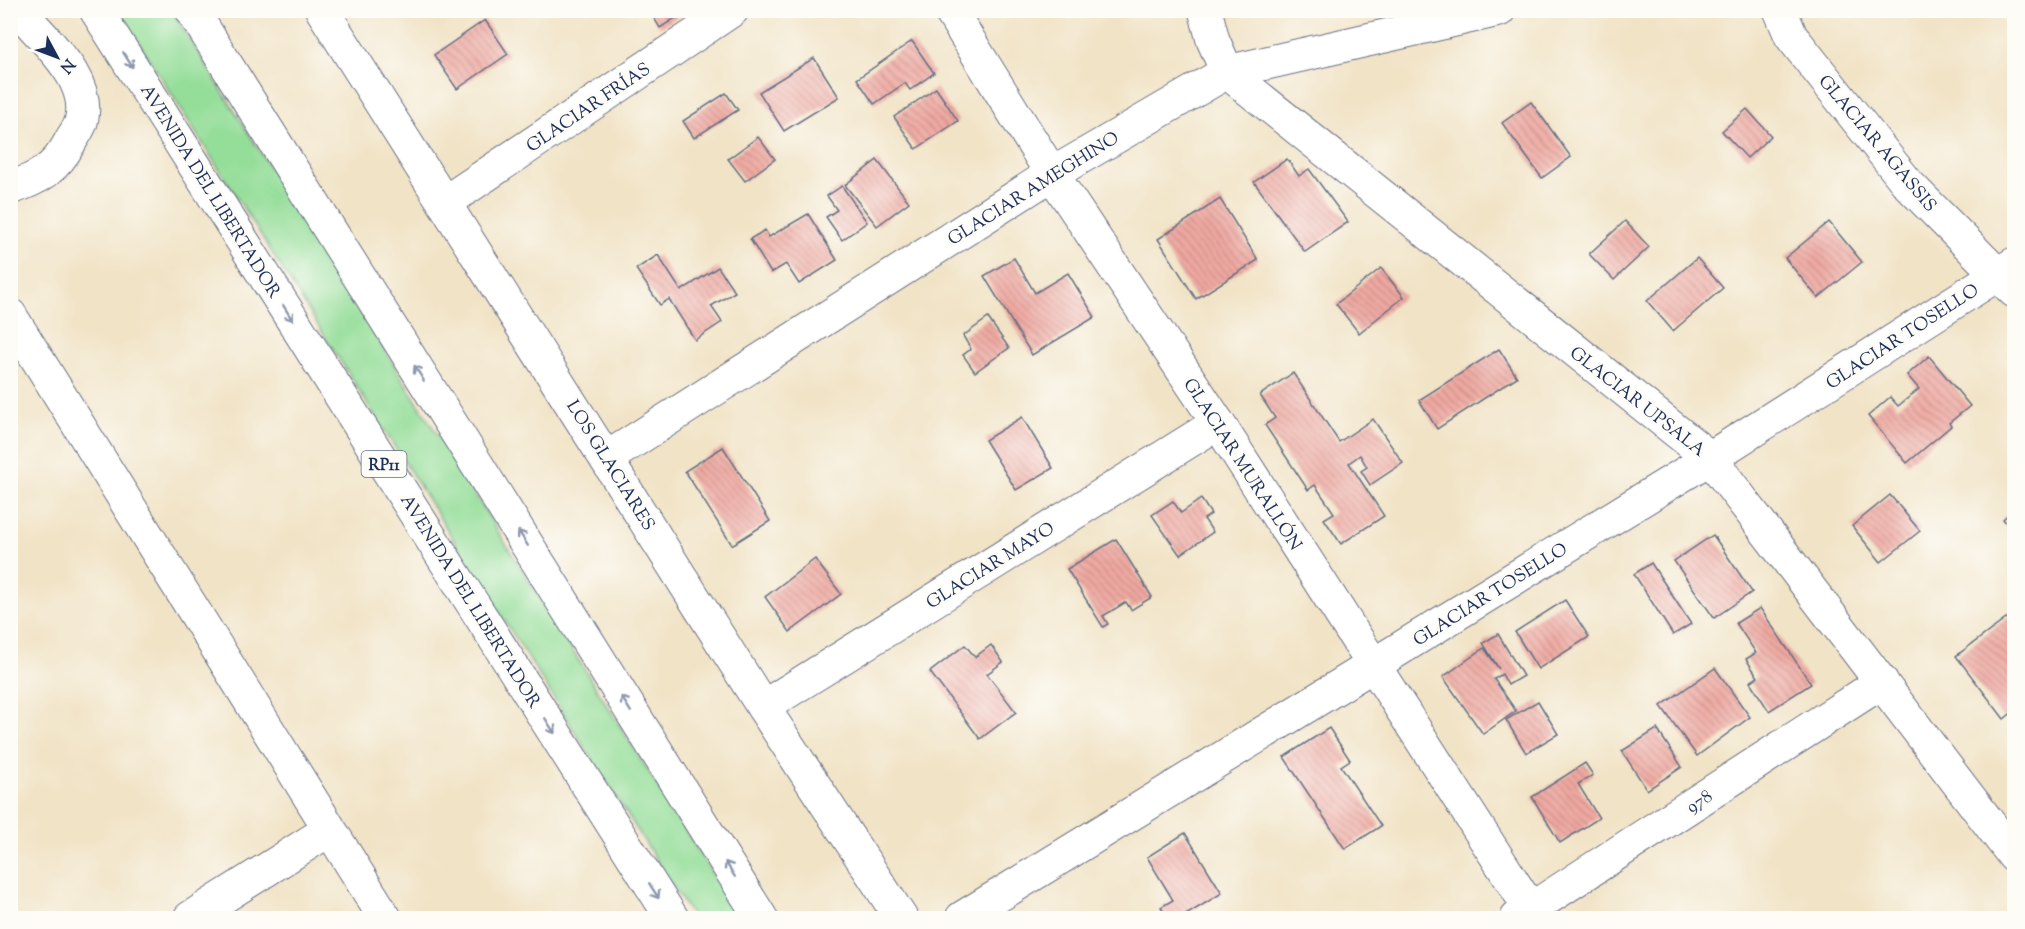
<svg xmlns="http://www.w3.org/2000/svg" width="2025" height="929" font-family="'Sorts Mill Goudy',serif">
	<defs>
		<pattern id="building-back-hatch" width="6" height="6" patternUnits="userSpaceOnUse" patternTransform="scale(1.5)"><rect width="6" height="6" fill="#f0a9a1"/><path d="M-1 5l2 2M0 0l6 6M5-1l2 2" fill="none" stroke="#c28a86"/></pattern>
	</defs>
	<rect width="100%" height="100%" fill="#fdfcf7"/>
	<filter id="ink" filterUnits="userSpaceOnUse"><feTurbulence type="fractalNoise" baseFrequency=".0167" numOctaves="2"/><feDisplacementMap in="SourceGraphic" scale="12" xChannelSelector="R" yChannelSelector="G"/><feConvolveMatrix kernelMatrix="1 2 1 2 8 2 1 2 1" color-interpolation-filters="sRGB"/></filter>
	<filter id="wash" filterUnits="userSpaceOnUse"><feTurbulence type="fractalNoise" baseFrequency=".008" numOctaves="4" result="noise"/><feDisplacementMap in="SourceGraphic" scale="24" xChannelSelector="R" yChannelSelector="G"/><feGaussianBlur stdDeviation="1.35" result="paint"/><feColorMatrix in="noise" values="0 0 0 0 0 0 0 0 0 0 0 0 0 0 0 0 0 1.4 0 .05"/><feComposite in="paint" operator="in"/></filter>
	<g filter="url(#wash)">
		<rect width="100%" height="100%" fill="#f1e3c6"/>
		<polygon fill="#95de9a" stroke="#58867c" stroke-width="1.5" points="119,11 172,11 740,918 693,918"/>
		<g id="blocks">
			<g fill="url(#building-back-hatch)">
				<polygon points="649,10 688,10 660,28"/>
				<polygon points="485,20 508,54 457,89 434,55"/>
				<polygon points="912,41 934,73 910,90 905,83 874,104 857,79"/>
				<polygon points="814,58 839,97 784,131 759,92"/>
				<polygon points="936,88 958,121 916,149 894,117"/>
				<polygon points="726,93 738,110 694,138 683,121"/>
				<polygon points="1531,102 1571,157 1542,178 1502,123"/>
				<polygon points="1747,109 1771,136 1747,158 1722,131"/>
				<polygon points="758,137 775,159 745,181 728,159"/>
				<polygon points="1287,159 1299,176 1309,169 1348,222 1305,252 1254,182"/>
				<polygon points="877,160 909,202 877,226 845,185"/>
				<polygon points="842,186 867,222 842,240 826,217 837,210 827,196"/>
				<polygon points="1220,199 1258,260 1196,299 1158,239"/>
				<polygon points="808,214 837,260 799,284 786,264 771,273 750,239 765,230 769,237"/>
				<polygon points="1625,221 1649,247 1614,280 1589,254"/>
				<polygon points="1829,222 1862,262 1818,298 1785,258"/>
				<polygon points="658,255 681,291 718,267 735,292 711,306 722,322 695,340 669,299 660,305 636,269"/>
				<polygon points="1014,258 1035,293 1068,273 1095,317 1032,355 984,276"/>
				<polygon points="1697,258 1723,288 1673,331 1647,301"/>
				<polygon points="1381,268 1404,297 1359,333 1336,304"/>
				<polygon points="988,318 1009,348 975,372 963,355 971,349 963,336"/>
				<polygon points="1499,349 1517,377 1437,429 1419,400"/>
				<polygon points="1929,356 1970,406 1949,423 1951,426 1907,463 1868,416 1890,397 1898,406 1919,389 1907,375"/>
				<polygon points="1293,373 1339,442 1373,419 1403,463 1370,485 1361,471 1367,467 1360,455 1349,463 1384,516 1341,544 1324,519 1334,513 1315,485 1308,490 1265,425 1275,418 1260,395"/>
				<polygon points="1022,417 1053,468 1016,490 985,440"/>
				<polygon points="723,447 770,521 732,545 685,471"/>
				<polygon points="1890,495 1920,531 1881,562 1852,526"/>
				<polygon points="1201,499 1211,514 1204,519 1213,532 1180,555 1152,515 1173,501 1181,513"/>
				<polygon points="2014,509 2014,533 2003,519"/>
				<polygon points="1713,535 1752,592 1714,618 1674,561"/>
				<polygon points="1116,539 1152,597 1131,610 1126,602 1103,616 1108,624 1103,627 1067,569"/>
				<polygon points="815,559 841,594 790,632 765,597"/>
				<polygon points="1651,563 1691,624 1673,635 1634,574"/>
				<polygon points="1565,600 1589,637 1538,669 1515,632"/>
				<polygon points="1760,608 1811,684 1769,711 1750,682 1758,677 1746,659 1756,653 1736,623"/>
				<polygon points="2014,613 2014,711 2004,719 1956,656"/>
				<polygon points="1498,634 1523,676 1508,685 1502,674 1494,679 1516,711 1483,734 1443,677 1484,648 1499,669 1483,643"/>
				<polygon points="965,645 975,657 991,645 1003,662 987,674 1016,712 980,739 930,672"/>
				<polygon points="1715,668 1750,717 1697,756 1661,706"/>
				<polygon points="1538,701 1558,734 1526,753 1506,720"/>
				<polygon points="1329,728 1350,760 1341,766 1381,826 1345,849 1284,757"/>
				<polygon points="1657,729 1682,767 1647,790 1622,751"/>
				<polygon points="1585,763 1593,775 1578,784 1599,818 1560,843 1532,797"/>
				<polygon points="1185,833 1222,893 1181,918 1168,918 1161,907 1173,900 1147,857"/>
			</g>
		</g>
	</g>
	<g filter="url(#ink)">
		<use href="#blocks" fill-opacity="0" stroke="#666e82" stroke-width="1.5"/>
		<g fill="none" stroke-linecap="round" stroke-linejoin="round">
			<defs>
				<g id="minor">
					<polyline points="322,10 763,707 901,918"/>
					<polyline points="950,10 1052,174 1218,423 1536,918"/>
					<polyline points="1205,10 1213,40 1227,72 1710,458 2014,856"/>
					<polyline points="1780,10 1791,36 1908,184 2014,291"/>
					<path d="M10,188C38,179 56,169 70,142C73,136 79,129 81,122C93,79 43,40 19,10"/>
					<polyline points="444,203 732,10"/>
					<polyline points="10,315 385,918"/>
					<polyline points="607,458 1052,174 1227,72 1499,10"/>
					<polyline points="763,707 1218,423"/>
					<polyline points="190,918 329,830"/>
					<polyline points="962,918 1710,458 2014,264"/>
					<polyline points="1517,918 1882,682"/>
				</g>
				<g id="major">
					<polyline points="96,10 672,918"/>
					<polyline points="192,10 761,918"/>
				</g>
			</defs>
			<use href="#minor" stroke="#666e82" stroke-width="35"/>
			<use href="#major" stroke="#666e82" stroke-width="35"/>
			<use href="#minor" stroke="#fff" stroke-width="33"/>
			<use href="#major" stroke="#fff" stroke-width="33"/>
		</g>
		<defs><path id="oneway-shaft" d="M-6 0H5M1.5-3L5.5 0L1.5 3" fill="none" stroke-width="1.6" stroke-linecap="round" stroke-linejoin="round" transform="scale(1.5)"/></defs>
		<g stroke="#8d97ae">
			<use href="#oneway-shaft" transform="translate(128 60) rotate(58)"/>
			<use href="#oneway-shaft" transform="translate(288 313) rotate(58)"/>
			<use href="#oneway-shaft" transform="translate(419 373) rotate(-122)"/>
			<use href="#oneway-shaft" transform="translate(523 538) rotate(-122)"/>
			<use href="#oneway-shaft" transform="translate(626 704) rotate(-122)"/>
			<use href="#oneway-shaft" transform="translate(550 726) rotate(58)"/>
			<use href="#oneway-shaft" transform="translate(730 869) rotate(-122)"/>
			<use href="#oneway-shaft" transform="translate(654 891) rotate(58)"/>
		</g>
	</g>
	<g text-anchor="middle" stroke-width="6" stroke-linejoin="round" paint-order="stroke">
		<rect fill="#fdfcf7" stroke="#5f6c8c" stroke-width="1.5" x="361.5" y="451" width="45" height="26" rx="4.5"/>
		<g font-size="16" font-weight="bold" fill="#1b2f5e">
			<text x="384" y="470">RP11</text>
		</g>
		<g font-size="18" fill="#1b2f5e" stroke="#fdfcf7">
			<text transform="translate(588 107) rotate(-34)" y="6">GLACIAR FRÍAS</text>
			<text transform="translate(1878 143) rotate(50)" y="6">GLACIAR AGASSIS</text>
			<text transform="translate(1033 188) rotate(-32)" y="6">GLACIAR AMEGHINO</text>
			<text transform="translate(211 191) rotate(58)" y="6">AVENIDA DEL LIBERTADOR</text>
			<text transform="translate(1902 336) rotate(-33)" y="6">GLACIAR TOSELLO</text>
			<text transform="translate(1638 401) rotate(38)" y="6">GLACIAR UPSALA</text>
			<text transform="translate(1243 464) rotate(57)" y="6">GLACIAR MURALLÓN</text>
			<text transform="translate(611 465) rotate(58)" y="6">LOS GLACIARES</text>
			<text transform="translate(990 565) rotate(-32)" y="6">GLACIAR MAYO</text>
			<text transform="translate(1490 594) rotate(-32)" y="6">GLACIAR TOSELLO</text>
			<text transform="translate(471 601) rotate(58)" y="6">AVENIDA DEL LIBERTADOR</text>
			<text transform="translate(1699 801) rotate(-33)" y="6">978</text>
		</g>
	</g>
	<rect width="2025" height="929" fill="none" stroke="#fdfcf7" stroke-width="36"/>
	<g transform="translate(57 57) rotate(131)" stroke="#fdfcf7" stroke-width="4.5" paint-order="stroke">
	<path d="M0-4.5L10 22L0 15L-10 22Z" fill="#1b2f5e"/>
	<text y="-9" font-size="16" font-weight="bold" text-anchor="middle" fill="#1b2f5e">N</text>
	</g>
</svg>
